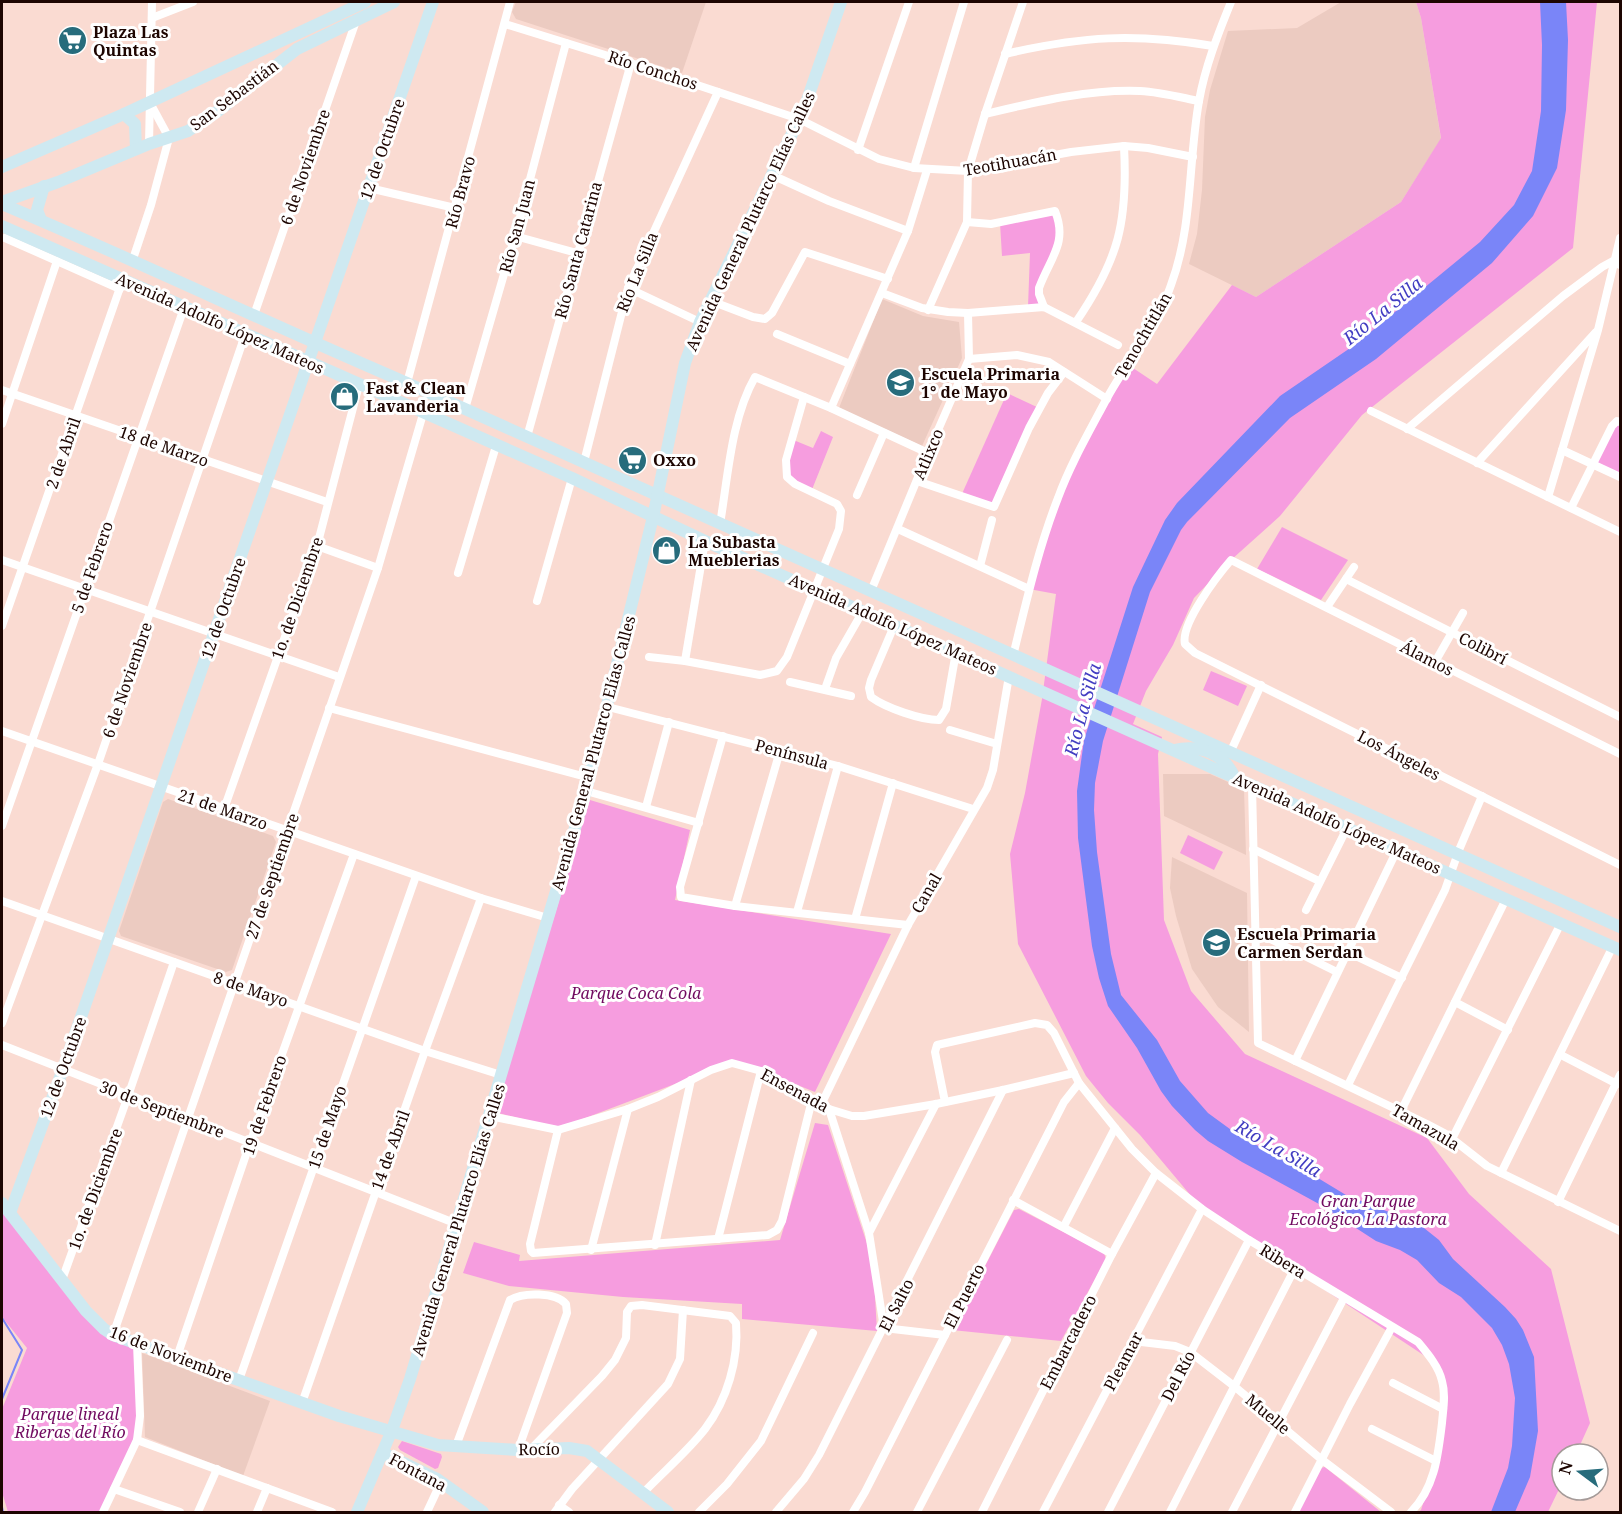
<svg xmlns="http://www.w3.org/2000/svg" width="1622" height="1514" font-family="'Noto Serif',serif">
	<rect width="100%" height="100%" fill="#fadbd2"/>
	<g fill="#eccbc1">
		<polygon points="516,2 706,2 682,73 516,19 512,12"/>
		<polygon points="1341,2 1416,2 1421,18 1441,139 1401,202 1256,297 1189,264 1197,234 1202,190 1205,117 1210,90 1228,31 1297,28"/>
		<polygon points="882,299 923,316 959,322 962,358 922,446 839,408"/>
		<polygon points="1163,774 1210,774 1244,789 1246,855 1164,816"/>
		<polygon points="168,799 273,836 276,842 232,970 226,972 121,936 119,931 163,802"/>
		<polygon points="1172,857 1247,893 1249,1032 1218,1007 1192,969 1176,916 1170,888"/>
		<polygon points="142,1353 270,1401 243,1476 145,1437"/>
	</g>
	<g fill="#f69ddf">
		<polygon points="1416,2 1597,2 1573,248 1362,415 1280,516 1231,560 1194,598 1173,645 1146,691 1133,724 1162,737 1158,754 1164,920 1191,991 1245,1054 1427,1138 1469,1194 1551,1269 1590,1423 1576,1454 1562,1454 1562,1483 1548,1512 1418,1512 1421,1510 1436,1461 1444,1388 1431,1360 1202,1209 1140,1135 1108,1103 1086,1076 1018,944 1010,854 1025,793 1042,699 1056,594 1029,589 1059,495 1127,364 1157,384 1232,285 1256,297 1401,202 1441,138 1421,18"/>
		<polygon points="1055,211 1061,226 1042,280 1044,307 1028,307 1030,253 1002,256 1000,223"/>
		<polygon points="1007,393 1039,408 997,504 961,496"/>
		<polygon points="1615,423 1620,426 1620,473 1597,463"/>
		<polygon points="821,431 833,437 811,492 795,484 786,470 791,439 813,448"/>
		<polygon points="1282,527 1348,560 1321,600 1257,569"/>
		<polygon points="1211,671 1247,686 1238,706 1203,690"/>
		<polygon points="590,800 690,830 675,900 891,934 815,1092 734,1060 696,1076 559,1128 494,1112"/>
		<polygon points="1188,835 1223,852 1214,870 1180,853"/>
		<polygon points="815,1123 828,1125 873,1262 877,1331 742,1319 742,1304 623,1297 509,1286 463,1273 474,1242 520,1255 519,1261 780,1240"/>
		<polygon points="2,1203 86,1311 137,1344 139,1431 104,1512 8,1512 2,1492 2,1409 27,1348 2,1317"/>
		<polygon points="1019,1209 1104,1253 1106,1259 1061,1341 952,1330 1014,1210"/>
		<polygon points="402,1441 441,1454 442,1457 438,1468 435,1469 400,1450 398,1447"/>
		<polygon points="1325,1467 1381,1512 1298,1512 1320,1468"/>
	</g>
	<polygon fill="#7a85f8" points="1540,2 1566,2 1568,40 1566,110 1557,168 1533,216 1492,263 1376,359 1290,418 1187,522 1181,530 1150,592 1103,741 1095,783 1094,810 1097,852 1111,954 1121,995 1157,1040 1180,1081 1208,1113 1234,1132 1277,1157 1303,1169 1346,1195 1419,1224 1439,1240 1453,1259 1505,1307 1516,1319 1523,1330 1534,1357 1538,1431 1530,1477 1515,1512 1491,1512 1508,1468 1512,1446 1515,1398 1509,1364 1502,1345 1492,1328 1461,1297 1439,1283 1417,1260 1400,1250 1376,1241 1319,1204 1242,1162 1208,1141 1195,1130 1172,1106 1161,1091 1137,1048 1108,1006 1099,978 1092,946 1078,838 1077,791 1084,740 1133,587 1165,520 1177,503 1280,396 1356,344 1480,242 1514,205 1532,171 1541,111 1542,45"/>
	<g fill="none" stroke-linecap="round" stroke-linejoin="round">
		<g stroke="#7a85f8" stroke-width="2">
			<polyline points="2,1318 22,1350 2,1399"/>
			<polyline points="2,1507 3,1512"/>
		</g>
		<g stroke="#fff" stroke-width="8">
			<polyline points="152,18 193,2"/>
			<polyline points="505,24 631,63 799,119 879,159 914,168 968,171 1071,152 1124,146 1148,148 1193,157"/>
			<path d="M1005,54C1082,36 1135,33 1213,46"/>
			<path d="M985,114C1036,102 1087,89 1140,91C1160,92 1179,97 1199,101"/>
			<polyline points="149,144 152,2"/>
			<polyline points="858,150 909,2"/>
			<polyline points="914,168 964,2"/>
			<polyline points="772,175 829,201 908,231"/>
			<polyline points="369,188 455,208"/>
			<path d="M967,222L991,224L1055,211C1068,243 1050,258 1039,288V294L1044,307"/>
			<polyline points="515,236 577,253"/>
			<polyline points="5,238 120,289"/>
			<polyline points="133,259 151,205 169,138 149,101"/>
			<polyline points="628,288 700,322"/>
			<polyline points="882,293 922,308 948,312 968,313 1044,307 1118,345"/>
			<polyline points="711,301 753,317 765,319 772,313 805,252 888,279"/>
			<polyline points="928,310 967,222 968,171 985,114 1023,2"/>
			<polyline points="254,315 356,21"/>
			<path d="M1076,322C1119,259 1128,222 1124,146"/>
			<polyline points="777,334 850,364"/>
			<polyline points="969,359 1017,355 1049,362 1107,399"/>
			<polyline points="407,383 510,2"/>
			<polyline points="2,390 327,502"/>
			<polyline points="831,408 908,231 927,170"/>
			<polyline points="465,409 515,236 566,43"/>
			<polyline points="1371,411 1620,532"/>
			<polyline points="2,424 57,261"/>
			<polyline points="1407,429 1563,296 1602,267 1613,261 1620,265"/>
			<polyline points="527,437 631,63"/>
			<polyline points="1562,450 1620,477"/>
			<polyline points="584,462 628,288 718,92"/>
			<polyline points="1477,463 1596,332"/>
			<polyline points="917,481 994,507 1029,428 1048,393 1064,372"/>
			<polyline points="857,495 884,433"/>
			<polyline points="1548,497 1598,330 1620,238"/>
			<polyline points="1571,508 1612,426 1617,421 1620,422"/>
			<path d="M720,524C728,477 731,419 755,377L831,408L928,453"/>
			<polyline points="898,529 1029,589"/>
			<polyline points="317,546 378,568"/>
			<polyline points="2,560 339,677"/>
			<polyline points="980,566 992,520"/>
			<polyline points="458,573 496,446"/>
			<polyline points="1346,579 1620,717"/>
			<polyline points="871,591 928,453 969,359 968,313"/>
			<polyline points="537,601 572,478"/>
			<polyline points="1327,607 1354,567"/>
			<polyline points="2,626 123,279"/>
			<path d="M894,626L871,680L869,688L871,697C886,708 921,720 939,720L946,709L956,652"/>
			<path d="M1013,656C1026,603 1038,549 1058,498C1070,465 1089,432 1106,400C1127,361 1157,327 1171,285C1193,226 1188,163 1199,101C1205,67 1218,34 1231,2"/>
			<polyline points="649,657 685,661 760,675 777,671 787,657 839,529 841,511 837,504 795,484 787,477 786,460 804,397"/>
			<polyline points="685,661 705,541"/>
			<polyline points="1435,662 1463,613"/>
			<polyline points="790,682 851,696"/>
			<polyline points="825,689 836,658 863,611"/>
			<polyline points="608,707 838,766 973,809"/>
			<polyline points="329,708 590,778"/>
			<polyline points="950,730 997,744"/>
			<polyline points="2,731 481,898 548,918"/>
			<polyline points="723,736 680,887 681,897 735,906 908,925"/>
			<polyline points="1230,753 1261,685"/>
			<path d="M1620,754L1231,560C1218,575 1180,624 1185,644L1195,653L1620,865"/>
			<polyline points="1252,786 1258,1043 1427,1124 1446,1134 1487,1166 1620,1231"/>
			<polyline points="586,791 699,823"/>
			<polyline points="646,807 669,722"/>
			<polyline points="224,809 317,546 359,385"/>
			<polyline points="2,826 184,308"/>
			<polyline points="1253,849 1319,881"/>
			<polyline points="2,901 425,1051 501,1075"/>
			<polyline points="735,906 780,751"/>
			<polyline points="1306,910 1347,828"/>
			<polyline points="797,912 838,766"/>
			<polyline points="855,919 893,783"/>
			<polyline points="1254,931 1337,972"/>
			<polyline points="1347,952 1402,978"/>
			<polyline points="1455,1002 1508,1030"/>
			<polyline points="2,1023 98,764 245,335"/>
			<polyline points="2,1045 457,1224"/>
			<polyline points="1561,1055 1617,1084"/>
			<polyline points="1295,1061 1397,850"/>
			<polyline points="1348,1085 1445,890 1459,850 1482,796"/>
			<path d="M945,1102L935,1052L937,1045L1035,1023L1047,1025L1054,1033L1079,1083L1132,1149L1156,1173L1202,1209L1249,1240L1418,1342C1428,1354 1439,1367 1442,1381C1446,1395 1443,1410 1442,1423C1438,1455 1435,1488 1411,1512"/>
			<polyline points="821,1105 908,925 987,788 993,770 1009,676"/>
			<polyline points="829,1109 869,1233 884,1328 945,1335"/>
			<polyline points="1401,1111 1506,899"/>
			<polyline points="490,1116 558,1130 628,1109 658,1097 711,1070 732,1063 761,1071 829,1109 852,1116 864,1116 936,1104 1003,1090 1074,1073"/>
			<polyline points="558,1130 530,1244 531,1251 533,1253 768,1235 777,1230 782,1221 812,1100"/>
			<polyline points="1452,1139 1561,923"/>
			<polyline points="1501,1173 1613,946"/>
			<polyline points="1013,1200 1112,1254"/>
			<polyline points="1558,1202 1620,1075"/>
			<polyline points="1064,1226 1115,1128"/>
			<polyline points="869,1233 936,1104"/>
			<polyline points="718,1239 761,1071"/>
			<polyline points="655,1245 691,1080"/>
			<polyline points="591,1250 628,1109"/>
			<polyline points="62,1280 128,1096 174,962"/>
			<polyline points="113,1335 378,568 423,414"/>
			<polyline points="1133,1341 1175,1346 1190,1352 1234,1386 1321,1459 1391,1512"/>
			<polyline points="177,1357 250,1143 354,854"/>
			<polyline points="239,1380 416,876"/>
			<polyline points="1393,1383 1443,1409"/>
			<polyline points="302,1403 425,1051 481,898"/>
			<polyline points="1372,1429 1436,1461"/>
			<polyline points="137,1440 332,1512"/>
			<path d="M456,1446L510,1300C523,1292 556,1292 566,1304L567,1313L518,1450"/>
			<path d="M530,1450L602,1376L615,1360L626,1338L627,1312L631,1306L642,1305L730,1316L736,1323C739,1360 727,1400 705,1429C687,1452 663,1472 643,1493"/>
			<polyline points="114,1489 180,1512"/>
			<polyline points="559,1505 569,1512"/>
			<polyline points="103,1512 137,1440 140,1416 137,1344"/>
			<polyline points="198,1512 217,1469"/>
			<polyline points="257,1512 267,1488"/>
			<polyline points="427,1512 441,1482"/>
			<polyline points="555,1512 572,1489 668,1384 680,1359 683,1310"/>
			<polyline points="699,1512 727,1484 761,1441 813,1333"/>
			<polyline points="776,1512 804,1479 819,1455 1003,1090"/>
			<polyline points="853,1512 865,1492 1064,1102 1079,1083"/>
			<polyline points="917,1512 1007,1340"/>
			<polyline points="982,1512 1112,1254 1156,1173"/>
			<polyline points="1043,1512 1202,1209"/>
			<polyline points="1108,1512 1249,1240"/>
			<polyline points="1170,1512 1295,1268"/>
			<polyline points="1232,1512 1344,1298"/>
			<polyline points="1295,1512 1350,1404 1392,1327"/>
		</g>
		<g stroke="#cee9f1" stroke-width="12">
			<polyline points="124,114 135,124 136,149"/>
			<polyline points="2,167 124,114 365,2"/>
			<polyline points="2,202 58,182 149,144 188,131 218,111 297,49 394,2"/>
			<path d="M2,204C138,261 271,325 407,383L1620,927"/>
			<polyline points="41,220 37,210 44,186"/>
			<polyline points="2,226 572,478 705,541 1620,950"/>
			<path d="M1174,750C1200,744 1224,753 1235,778"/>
			<polyline points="2,1203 86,1311 104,1329 113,1335 339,1416 438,1445 518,1450 569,1448 587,1451 668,1512"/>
			<polyline points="10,1213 63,1069 433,2"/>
			<polyline points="383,1453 437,1479 483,1512"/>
			<polyline points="357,1512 392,1430 410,1379 586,791 653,517 685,363 700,322 804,109 841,2"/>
		</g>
	</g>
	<defs>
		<symbol id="supermarket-disc" viewBox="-11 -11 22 22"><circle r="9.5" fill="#276c7c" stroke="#fff"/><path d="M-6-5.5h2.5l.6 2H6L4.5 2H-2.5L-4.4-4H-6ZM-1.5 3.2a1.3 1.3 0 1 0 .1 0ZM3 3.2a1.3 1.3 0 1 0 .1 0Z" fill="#fff"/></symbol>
		<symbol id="school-disc" viewBox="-11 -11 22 22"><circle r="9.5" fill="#276c7c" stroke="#fff"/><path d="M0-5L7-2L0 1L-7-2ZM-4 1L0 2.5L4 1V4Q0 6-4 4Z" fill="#fff"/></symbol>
		<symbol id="shop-disc" viewBox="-11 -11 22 22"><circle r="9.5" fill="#276c7c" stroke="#fff"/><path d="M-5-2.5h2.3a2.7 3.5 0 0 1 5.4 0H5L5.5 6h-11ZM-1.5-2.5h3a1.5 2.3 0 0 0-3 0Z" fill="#fff"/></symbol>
	</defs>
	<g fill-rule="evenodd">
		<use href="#supermarket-disc" x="56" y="24" width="33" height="33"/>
		<use href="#school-disc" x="884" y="366" width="33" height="33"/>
		<use href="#shop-disc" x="328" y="380" width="33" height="33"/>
		<use href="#supermarket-disc" x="616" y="444" width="33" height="33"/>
		<use href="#shop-disc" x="650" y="534" width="33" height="33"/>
		<use href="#school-disc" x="1200" y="926" width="33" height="33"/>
	</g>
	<g text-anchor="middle" stroke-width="6" stroke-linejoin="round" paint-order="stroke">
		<g font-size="16" font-weight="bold" fill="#1d0501" stroke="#fff" text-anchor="start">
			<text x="93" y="38">Plaza Las<tspan x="93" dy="18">Quintas</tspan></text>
			<text x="921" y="380">Escuela Primaria<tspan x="921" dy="18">1° de Mayo</tspan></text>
			<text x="366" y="394">Fast &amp; Clean<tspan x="366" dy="18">Lavanderia</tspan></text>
			<text x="653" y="466">Oxxo</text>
			<text x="688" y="548">La Subasta<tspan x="688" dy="18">Mueblerias</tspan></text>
			<text x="1237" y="940">Escuela Primaria<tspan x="1237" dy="18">Carmen Serdan</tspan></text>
		</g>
		<g font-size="16" fill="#1d0501" stroke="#fff">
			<text transform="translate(653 70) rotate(18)" y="6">Río Conchos</text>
			<text transform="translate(234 95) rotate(-37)" y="6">San Sebastián</text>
			<text transform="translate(382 149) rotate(-71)" y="6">12 de Octubre</text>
			<text transform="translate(1010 162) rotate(-10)" y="6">Teotihuacán</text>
			<text transform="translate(305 167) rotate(-71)" y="6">6 de Noviembre</text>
			<text transform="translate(460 192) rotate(-75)" y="6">Río Bravo</text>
			<text transform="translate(750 221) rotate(-65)" y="6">Avenida General Plutarco Elías Calles</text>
			<text transform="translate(517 226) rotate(-75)" y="6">Río San Juan</text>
			<text transform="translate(578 250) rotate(-75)" y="6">Río Santa Catarina</text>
			<text transform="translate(637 272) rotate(-68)" y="6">Río La Silla</text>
			<text transform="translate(220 323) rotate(24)" y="6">Avenida Adolfo López Mateos</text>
			<text transform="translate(1143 335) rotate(-60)" y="6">Tenochtitlán</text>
			<text transform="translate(164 446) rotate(19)" y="6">18 de Marzo</text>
			<text transform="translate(63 453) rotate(-71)" y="6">2 de Abril</text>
			<text transform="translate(928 454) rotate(-67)" y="6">Atlixco</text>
			<text transform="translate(92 567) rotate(-71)" y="6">5 de Febrero</text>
			<text transform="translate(297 598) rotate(-71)" y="6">1o. de Diciembre</text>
			<text transform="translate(223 608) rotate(-71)" y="6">12 de Octubre</text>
			<text transform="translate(893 624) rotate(24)" y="6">Avenida Adolfo López Mateos</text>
			<text transform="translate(1483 648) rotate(27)" y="6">Colibrí</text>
			<text transform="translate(1427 658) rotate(27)" y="6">Álamos</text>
			<text transform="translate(127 680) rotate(-71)" y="6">6 de Noviembre</text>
			<text transform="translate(593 753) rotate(-75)" y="6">Avenida General Plutarco Elías Calles</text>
			<text transform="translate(792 754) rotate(15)" y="6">Península</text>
			<text transform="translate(1399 755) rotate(27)" y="6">Los Ángeles</text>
			<text transform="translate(223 809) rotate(19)" y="6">21 de Marzo</text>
			<text transform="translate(1337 823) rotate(24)" y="6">Avenida Adolfo López Mateos</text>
			<text transform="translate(272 876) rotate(-71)" y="6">27 de Septiembre</text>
			<text transform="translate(926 893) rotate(-60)" y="6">Canal</text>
			<text transform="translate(251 989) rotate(19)" y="6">8 de Mayo</text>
			<text transform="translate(63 1067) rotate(-70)" y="6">12 de Octubre</text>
			<text transform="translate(795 1090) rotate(28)" y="6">Ensenada</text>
			<text transform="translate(264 1105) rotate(-71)" y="6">19 de Febrero</text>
			<text transform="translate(162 1109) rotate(21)" y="6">30 de Septiembre</text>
			<text transform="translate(327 1127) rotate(-71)" y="6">15 de Mayo</text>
			<text transform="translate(1426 1127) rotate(30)" y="6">Tamazula</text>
			<text transform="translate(390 1150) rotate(-70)" y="6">14 de Abril</text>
			<text transform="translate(95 1189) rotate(-70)" y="6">1o. de Diciembre</text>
			<text transform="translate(458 1220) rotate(-73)" y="6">Avenida General Plutarco Elías Calles</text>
			<text transform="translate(1283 1261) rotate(31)" y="6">Ribera</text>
			<text transform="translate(964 1296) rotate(-63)" y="6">El Puerto</text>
			<text transform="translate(896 1305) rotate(-63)" y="6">El Salto</text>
			<text transform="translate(1068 1342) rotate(-63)" y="6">Embarcadero</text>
			<text transform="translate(171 1354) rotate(21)" y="6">16 de Noviembre</text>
			<text transform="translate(1123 1361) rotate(-62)" y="6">Pleamar</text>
			<text transform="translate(1178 1376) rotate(-63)" y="6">Del Río</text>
			<text transform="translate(1268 1414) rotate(40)" y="6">Muelle</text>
			<text transform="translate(539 1449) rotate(-1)" y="6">Rocío</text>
			<text transform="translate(418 1472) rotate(28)" y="6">Fontana</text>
		</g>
		<g font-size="16" font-style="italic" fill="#710a60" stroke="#fff">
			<text x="636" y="999">Parque Coca Cola</text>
			<text x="1368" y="1207">Gran Parque<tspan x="1368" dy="18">Ecológico La Pastora</tspan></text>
			<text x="70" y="1420">Parque lineal<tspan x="70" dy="18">Riberas del Río</tspan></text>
		</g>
		<g font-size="18" font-style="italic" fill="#433ec2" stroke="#fff">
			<text transform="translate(1383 311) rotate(-39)" y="6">Río La Silla</text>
			<text transform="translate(1083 710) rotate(-75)" y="6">Río La Silla</text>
			<text transform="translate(1278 1149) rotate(30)" y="6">Río La Silla</text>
		</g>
	</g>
	<rect width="1622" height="1514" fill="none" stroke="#1d0501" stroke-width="6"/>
	<g transform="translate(1580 1472) rotate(286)"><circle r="28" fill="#ffffff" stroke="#a59b99" stroke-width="1.5"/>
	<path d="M0-4.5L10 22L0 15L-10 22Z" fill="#276c7c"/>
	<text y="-9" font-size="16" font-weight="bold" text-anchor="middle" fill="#1d0501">N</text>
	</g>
</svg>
